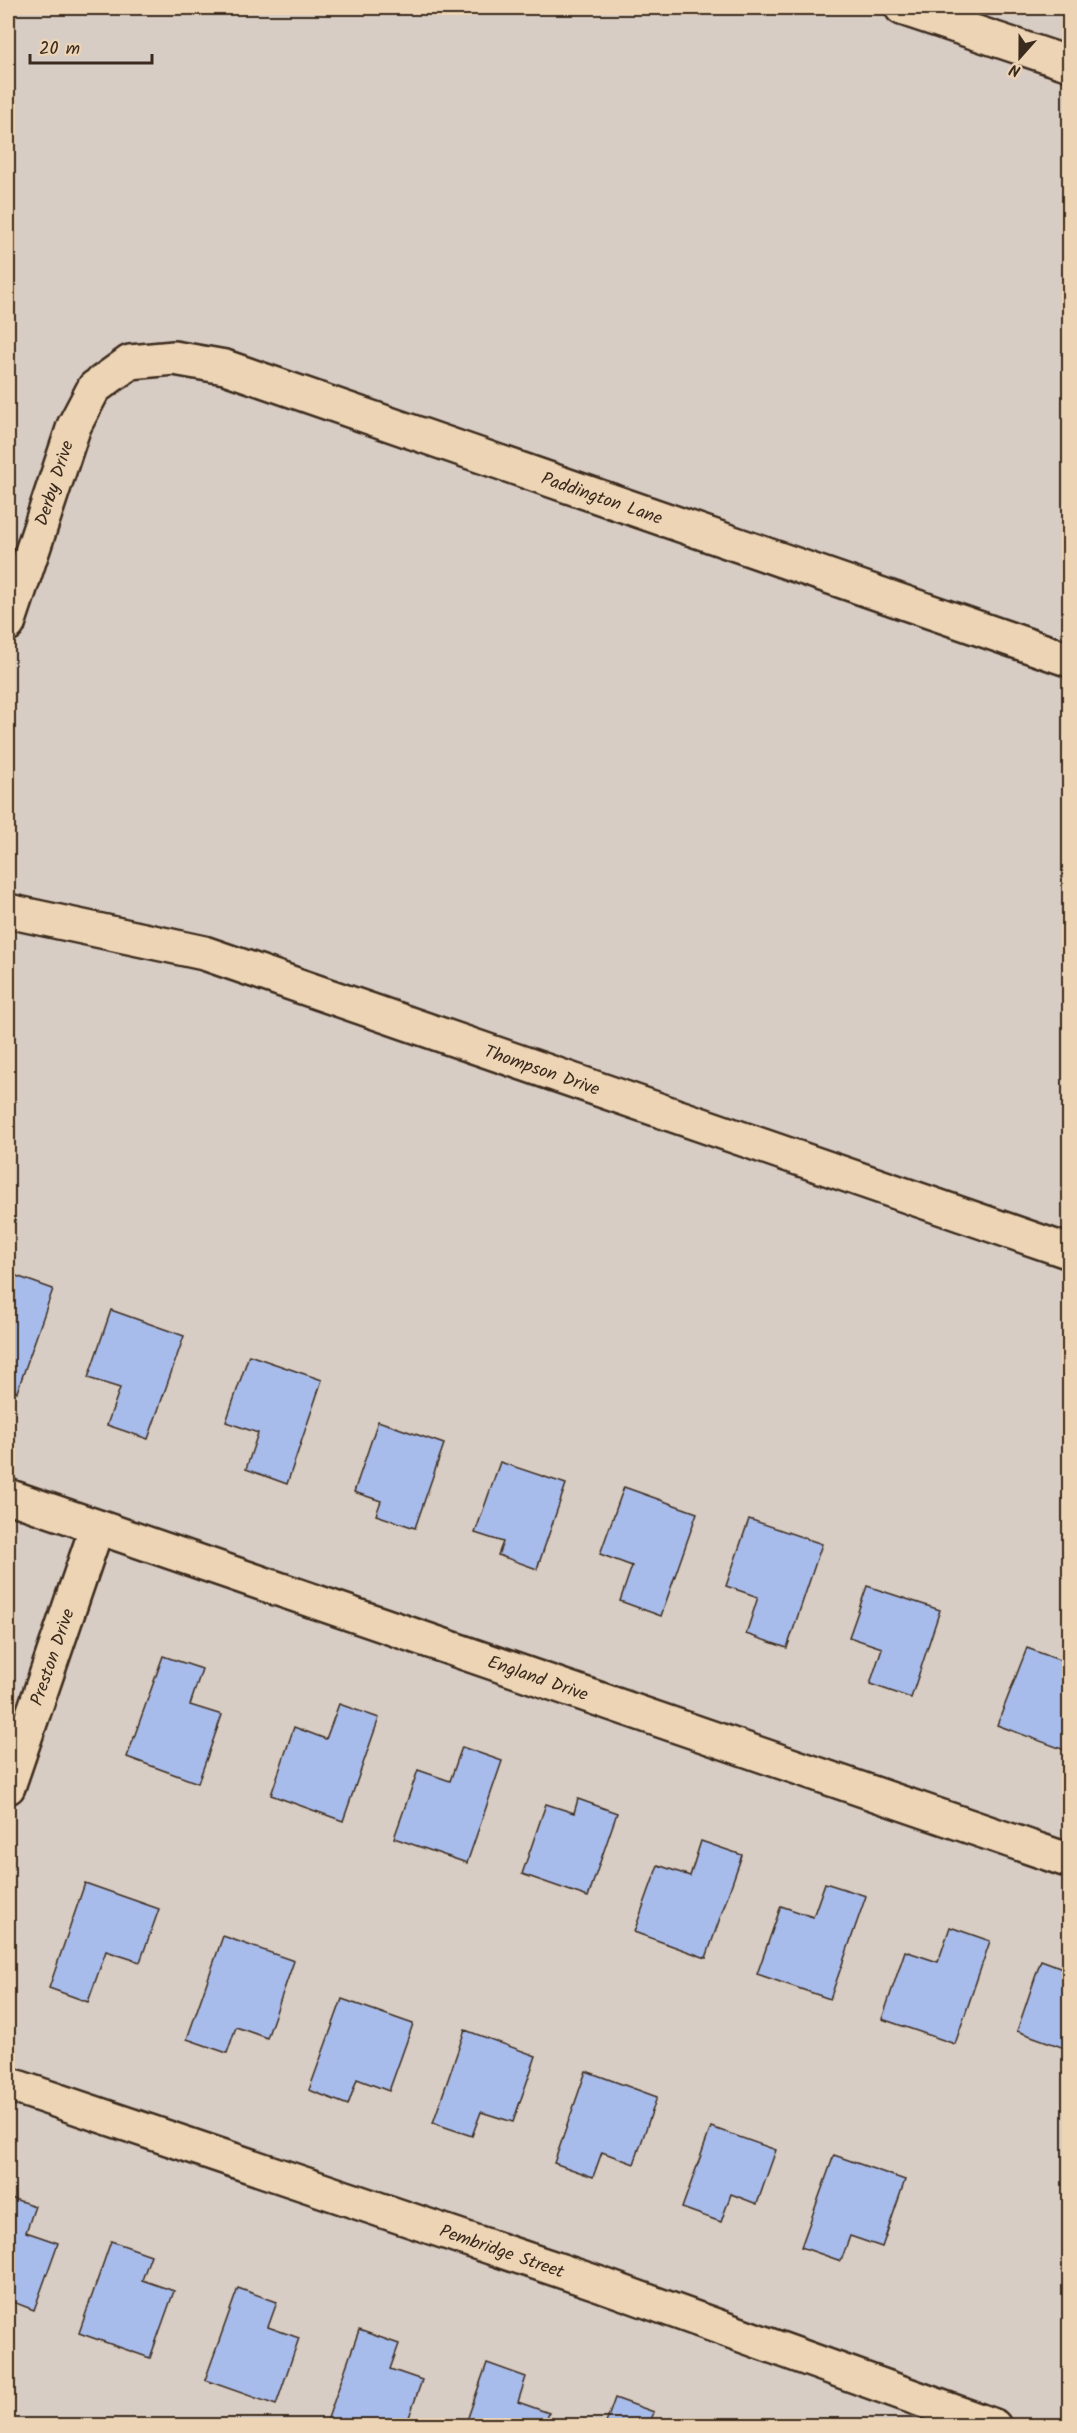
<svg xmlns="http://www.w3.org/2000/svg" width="1077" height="2433" font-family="Kalam,sans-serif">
	<rect width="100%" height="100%" fill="#d8cdc4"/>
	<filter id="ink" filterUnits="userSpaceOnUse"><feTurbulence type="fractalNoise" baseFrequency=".0167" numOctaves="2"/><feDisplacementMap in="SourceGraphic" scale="12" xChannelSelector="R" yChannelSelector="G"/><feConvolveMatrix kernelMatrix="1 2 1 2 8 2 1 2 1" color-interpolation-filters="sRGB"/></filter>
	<g filter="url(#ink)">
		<g fill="#a8bceb" stroke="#3b2a1e" stroke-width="1.5">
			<polygon points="8,1273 53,1289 17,1392 8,1389"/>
			<polygon points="111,1310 184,1336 148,1439 107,1425 120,1388 88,1378"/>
			<polygon points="249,1355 322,1380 287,1484 246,1469 258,1433 226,1422"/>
			<polygon points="378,1421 444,1444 415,1528 376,1515 381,1501 354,1492"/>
			<polygon points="500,1462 566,1484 537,1569 498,1555 503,1542 475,1533"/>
			<polygon points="624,1487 697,1513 661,1616 620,1601 632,1566 600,1554"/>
			<polygon points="749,1519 822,1544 787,1648 746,1634 758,1597 726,1586"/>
			<polygon points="867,1586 940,1610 911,1698 870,1684 882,1648 849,1637"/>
			<polygon points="1027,1648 1070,1664 1070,1752 997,1725"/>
			<polygon points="163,1656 202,1669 190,1705 222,1715 198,1783 127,1757"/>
			<polygon points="339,1704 379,1718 343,1821 271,1795 294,1727 326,1739"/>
			<polygon points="462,1747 502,1761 467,1863 394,1838 418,1770 450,1781"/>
			<polygon points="578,1799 617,1813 588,1897 522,1874 546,1804 574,1813"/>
			<polygon points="701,1841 742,1855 706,1958 634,1932 658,1865 690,1876"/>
			<polygon points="85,1883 159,1909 140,1962 106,1951 88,2002 49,1988"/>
			<polygon points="825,1883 866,1896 830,1999 757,1974 781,1906 813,1917"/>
			<polygon points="950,1927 990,1941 955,2044 882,2019 905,1951 938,1962"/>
			<polygon points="223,1936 294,1961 267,2038 236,2027 227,2053 187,2039"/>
			<polygon points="1041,1960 1068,1970 1070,1966 1070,2050 1017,2031"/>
			<polygon points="342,1999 413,2024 389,2091 357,2079 348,2105 309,2090"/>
			<polygon points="465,2030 536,2056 513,2122 481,2112 472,2136 433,2123"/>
			<polygon points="586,2071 657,2097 634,2164 602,2152 593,2177 554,2163"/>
			<polygon points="711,2127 776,2150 757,2204 731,2194 721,2222 682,2208"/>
			<polygon points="834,2155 905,2180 882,2247 850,2236 841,2261 801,2247"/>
			<polygon points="8,2197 35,2206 26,2232 58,2243 34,2310 8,2300"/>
			<polygon points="111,2241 151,2255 142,2280 174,2291 150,2358 79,2333"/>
			<polygon points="238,2288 277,2302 268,2327 299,2338 276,2405 205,2380"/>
			<polygon points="359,2330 399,2344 390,2369 422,2380 406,2426 338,2426 327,2421"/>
			<polygon points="487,2363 526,2377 518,2402 549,2413 544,2426 465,2426"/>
			<polygon points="615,2398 654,2412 649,2426 605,2426"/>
		</g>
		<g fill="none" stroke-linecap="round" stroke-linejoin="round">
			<defs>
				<g id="minor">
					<polyline points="902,8 1070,64"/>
					<polyline points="8,624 74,426 94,388 130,362 174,358 225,367 1070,660"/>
					<polyline points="8,911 204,953 1070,1252"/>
					<polyline points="8,1496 1070,1861"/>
					<polyline points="8,1787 97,1527"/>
					<polyline points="8,2084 597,2283 994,2426"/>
				</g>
			</defs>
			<use href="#minor" stroke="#3b2a1e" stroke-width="38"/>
			<use href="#minor" stroke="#ecd4b4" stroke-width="33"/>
		</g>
	</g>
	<g text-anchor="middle" stroke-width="4.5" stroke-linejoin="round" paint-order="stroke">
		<g font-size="18" fill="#3b2a1e" stroke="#ecd4b4">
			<text transform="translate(54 483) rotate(-72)" y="6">Derby Drive</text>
			<text transform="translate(602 498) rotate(19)" y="6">Paddington Lane</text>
			<text transform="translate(542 1070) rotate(19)" y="6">Thompson Drive</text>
			<text transform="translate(52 1657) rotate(-71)" y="6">Preston Drive</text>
			<text transform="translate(538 1678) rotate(19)" y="6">England Drive</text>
			<text transform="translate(502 2251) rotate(19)" y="6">Pembridge Street</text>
		</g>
	</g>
	<rect width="1077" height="2433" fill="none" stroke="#ecd4b4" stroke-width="30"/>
	<rect x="15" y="15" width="1047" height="2403" fill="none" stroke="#3b2a1e" stroke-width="2" filter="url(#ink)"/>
	<g transform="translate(1020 57) rotate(201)" stroke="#ecd4b4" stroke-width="4.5" paint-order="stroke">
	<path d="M0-4.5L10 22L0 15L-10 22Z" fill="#3b2a1e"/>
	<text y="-9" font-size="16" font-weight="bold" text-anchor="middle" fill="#3b2a1e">N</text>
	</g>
	<path d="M30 54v9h122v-9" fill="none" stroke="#3b2a1e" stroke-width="3"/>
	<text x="39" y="54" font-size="18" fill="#3b2a1e" stroke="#ecd4b4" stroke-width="4.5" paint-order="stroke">20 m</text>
</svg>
